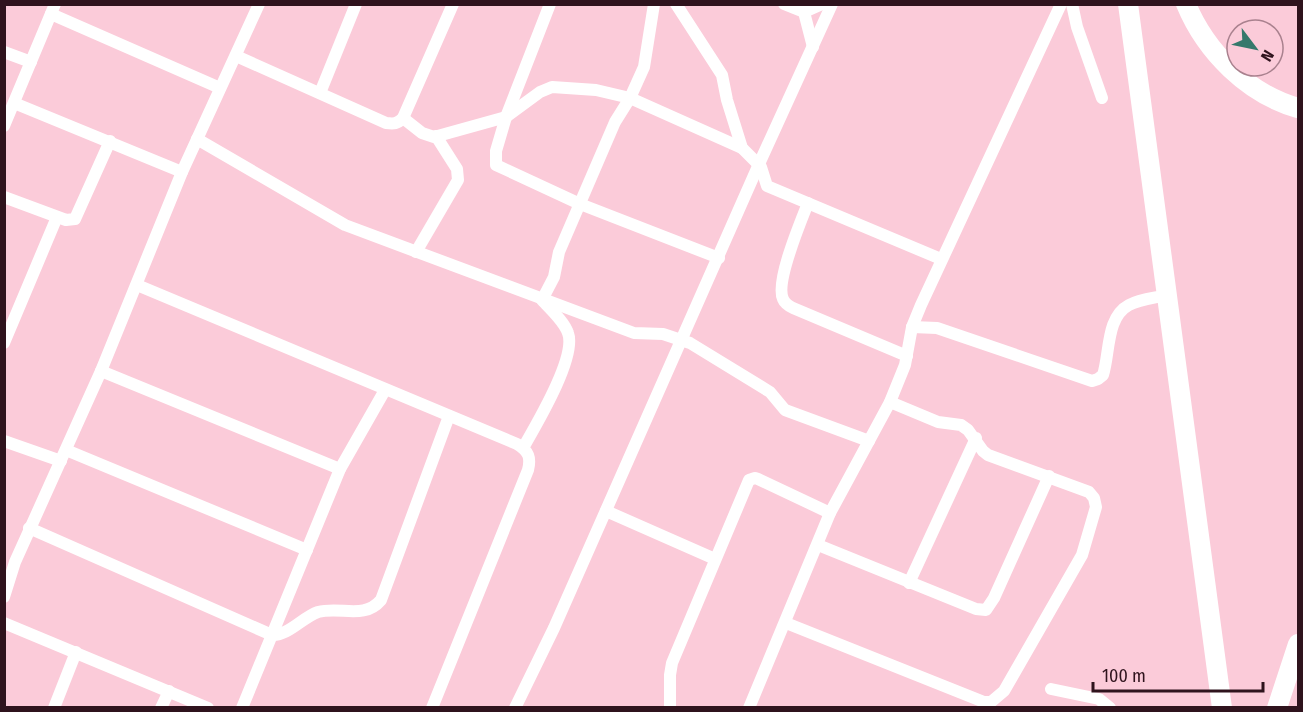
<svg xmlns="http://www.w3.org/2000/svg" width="1303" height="712" font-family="'Fira Sans Condensed',sans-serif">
	<rect width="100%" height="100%" fill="#fbcbd9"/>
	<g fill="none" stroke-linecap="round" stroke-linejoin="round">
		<g stroke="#fff" stroke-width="12">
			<polyline points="550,4 506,117 496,151 496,165 580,204 719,258"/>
			<polyline points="676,4 722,75 727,100 742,148 761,167 767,186 941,259"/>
			<polyline points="784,4 804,12 813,47"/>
			<polyline points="1072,4 1077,27 1102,98"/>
			<polyline points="804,12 822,4"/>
			<polyline points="51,14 220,88"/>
			<polyline points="4,52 31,62"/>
			<path d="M236,56L386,123C394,124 397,124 403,118L453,4"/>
			<polyline points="320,93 356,4"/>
			<polyline points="14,103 182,172"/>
			<polyline points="403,118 422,133 434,137 506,117 540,92 552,87 596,90 630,98 742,148"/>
			<polyline points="4,126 55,4"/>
			<polyline points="197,139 345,225 634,333 663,334 690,343 770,392 785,410 869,441"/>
			<polyline points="4,197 66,220 75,219 110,141"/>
			<path d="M808,203C801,221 775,282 783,299C785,304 789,306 793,308L907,356"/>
			<polyline points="416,252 458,180 457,169 436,136"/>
			<path d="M137,285L517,444C529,451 531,458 528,470L432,708"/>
			<path d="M912,327L937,328L1092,381L1098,379L1103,375C1110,353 1106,317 1129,305C1140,299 1155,298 1167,295"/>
			<polyline points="4,343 57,217"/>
			<polyline points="101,371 340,469"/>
			<polyline points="4,441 61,461"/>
			<path d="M523,448C536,425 577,357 568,333C564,321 550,309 542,300L554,277L559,252L615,122L630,98L644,67L654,4"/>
			<polyline points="66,450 307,550"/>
			<polyline points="606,511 715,559"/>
			<path d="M29,528L272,635C288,636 303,617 318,612C341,606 364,620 381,600L449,416"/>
			<polyline points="818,545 976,609 986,610 994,598 1049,476"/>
			<polyline points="909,583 976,438"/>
			<polyline points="4,597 15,562 101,371 182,172 259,4"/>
			<polyline points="4,623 208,708"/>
			<polyline points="786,623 984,702 991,702 1004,691 1082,555 1096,507 1094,498 1089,492 988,455 983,451 968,430 961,425 938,422 890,402"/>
			<polyline points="1051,689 1099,699 1110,708"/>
			<polyline points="54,708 76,652"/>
			<polyline points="161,708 169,691"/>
			<polyline points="242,708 340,469 385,390"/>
			<polyline points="515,708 554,628 759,164 832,4"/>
			<polyline points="670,708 670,675 672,663 749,480 755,478 758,479 830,513"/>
			<polyline points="749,708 830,513 890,402 905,365 912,327 921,305 1061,4"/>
		</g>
		<g stroke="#fff" stroke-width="20">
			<polyline points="1128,4 1222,708"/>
			<path d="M1186,4C1206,52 1248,94 1298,108"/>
			<polyline points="1277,708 1298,644"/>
		</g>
	</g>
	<rect width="1303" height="712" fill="none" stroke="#2f131d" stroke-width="12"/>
	<g transform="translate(1255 48) rotate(122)"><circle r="28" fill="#fbcbd9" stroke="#a9818e" stroke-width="1.5"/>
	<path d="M0-4.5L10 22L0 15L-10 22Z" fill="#35796c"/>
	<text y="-9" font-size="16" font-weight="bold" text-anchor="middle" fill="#2f131d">N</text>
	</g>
	<path d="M1093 682v9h170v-9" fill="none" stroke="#2f131d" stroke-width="3"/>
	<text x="1102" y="682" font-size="18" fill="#2f131d" stroke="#fbcbd9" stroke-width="4.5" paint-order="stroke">100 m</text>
</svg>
